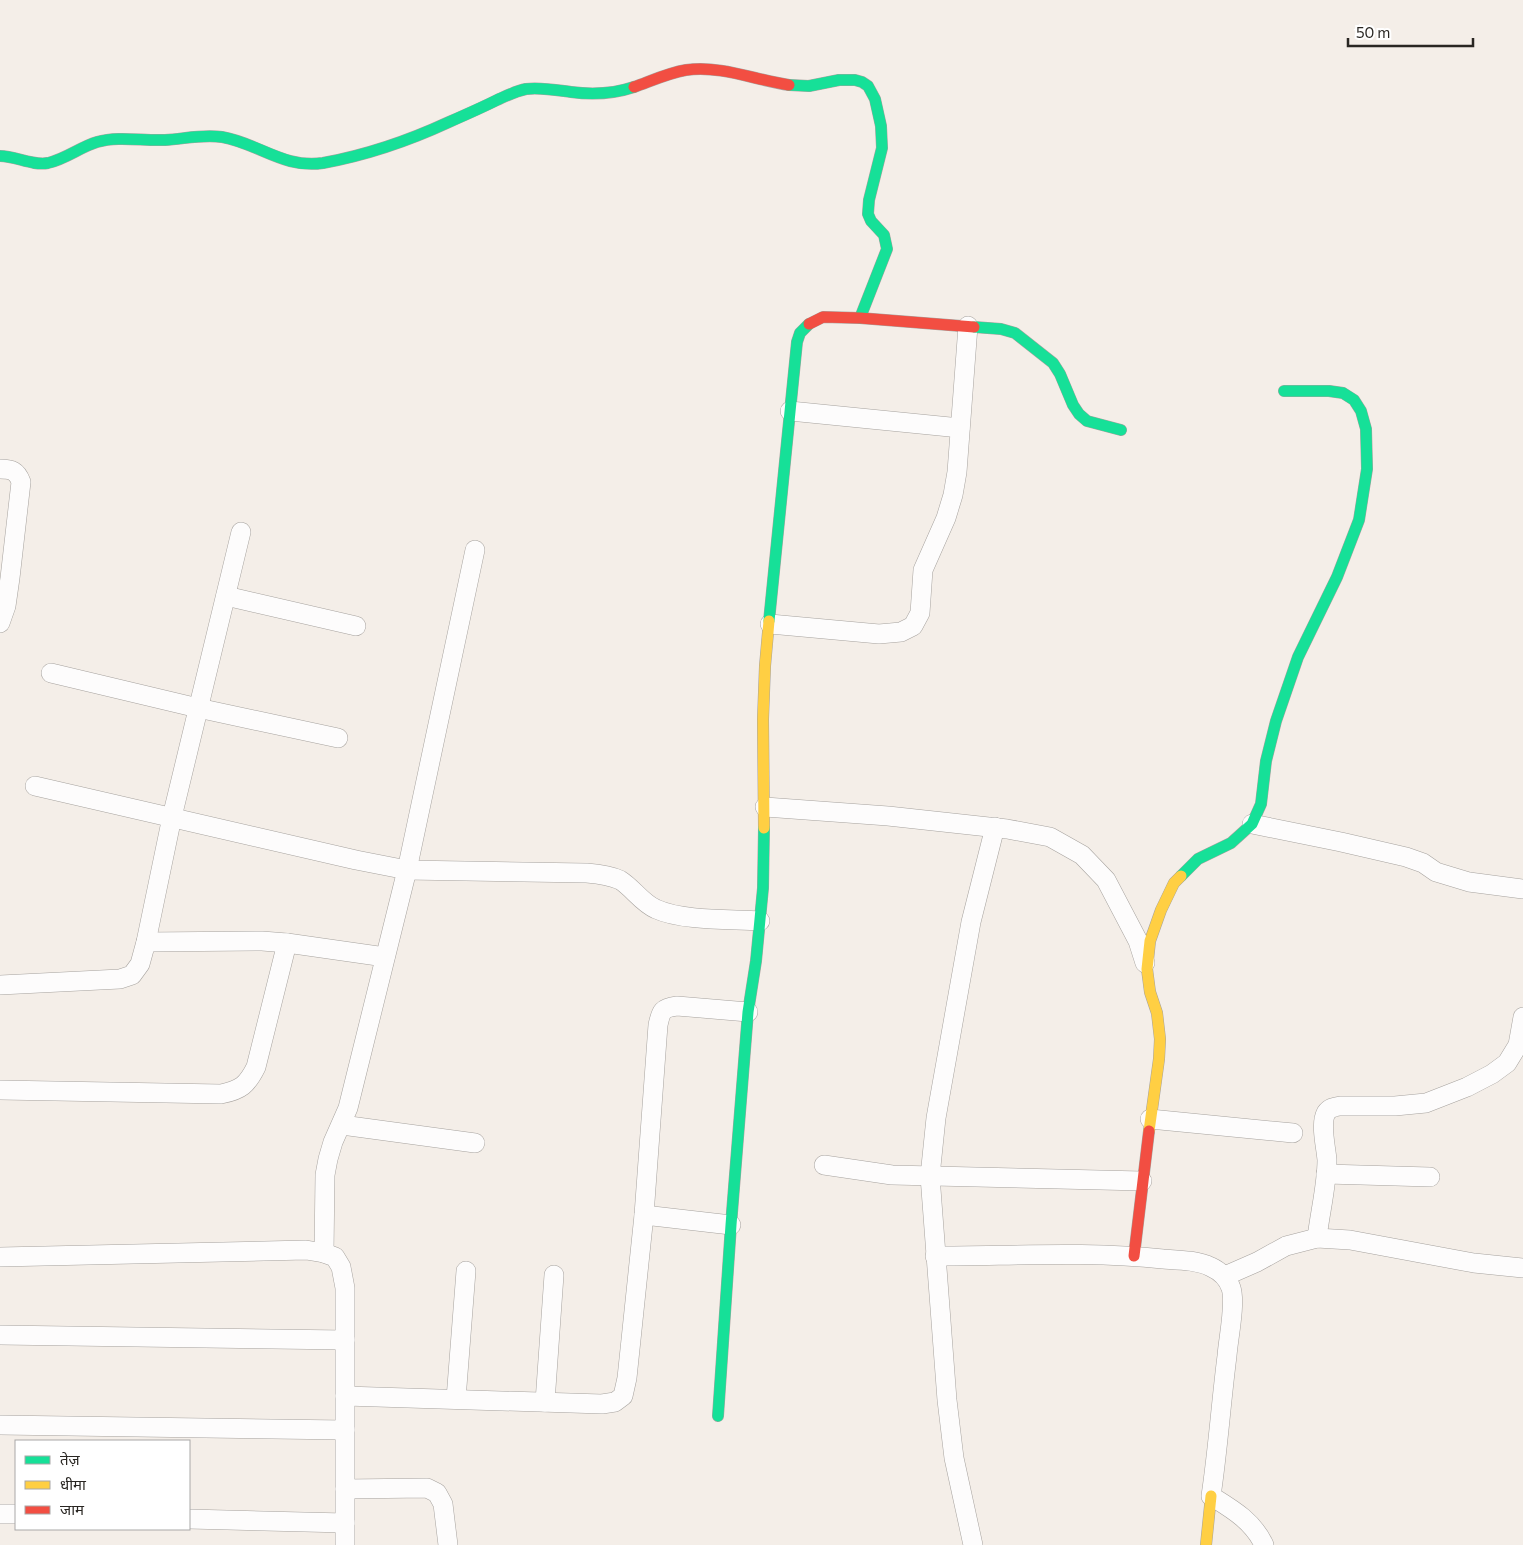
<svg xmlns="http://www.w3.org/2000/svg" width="1523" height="1545" font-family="Commissioner,'Noto Sans Devanagari',sans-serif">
	<rect width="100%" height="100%" fill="#f4eee8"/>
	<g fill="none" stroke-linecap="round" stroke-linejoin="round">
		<defs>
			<g id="street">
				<polyline points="790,411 960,428"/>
				<path d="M0,469C12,469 17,471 21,482L10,578L6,606L0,623"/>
				<polyline points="226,596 356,626"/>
				<polyline points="770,624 879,634 901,632 913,626 920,613 923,570 946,518 953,495 957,472 968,326"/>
				<polyline points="51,673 198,708 338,738"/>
				<path d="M35,786L356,860L407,870L586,873C597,874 609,875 620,880C633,888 642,903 656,909C682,921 731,919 760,921"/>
				<polyline points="765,807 888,816 1007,829 1050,837 1082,855 1106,880 1138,941 1145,963"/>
				<polyline points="1252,824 1341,842 1406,857 1423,863 1436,872 1469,882 1523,889"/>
				<polyline points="146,942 262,941 287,943 385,957"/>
				<polyline points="0,985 120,979 132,975 140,964 146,942 172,817 241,532"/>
				<path d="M0,1090L221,1094C241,1090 247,1085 256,1067L287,943"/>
				<polyline points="1150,1119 1293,1133"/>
				<polyline points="342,1125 475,1143"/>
				<polyline points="824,1165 892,1175 1142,1181"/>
				<polyline points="1326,1174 1430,1177"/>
				<polyline points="644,1215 731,1225"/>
				<path d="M1317,1238C1320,1212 1327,1185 1327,1160C1326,1147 1320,1124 1326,1113C1329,1108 1334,1107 1340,1106H1395L1426,1103L1467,1087L1492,1074L1507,1063L1518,1045L1523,1017"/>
				<polyline points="324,1253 325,1175 328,1159 333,1142 348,1108 407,870 475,550"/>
				<path d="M935,1256C1011,1256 1088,1251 1163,1259C1178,1260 1197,1260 1211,1267C1220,1271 1228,1279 1231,1288C1236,1303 1228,1340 1227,1356C1221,1403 1218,1449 1211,1496C1232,1509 1253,1521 1264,1545"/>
				<polyline points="0,1257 306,1250 324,1253 335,1257 341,1267 345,1288 345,1545"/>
				<polyline points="1225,1276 1257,1262 1286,1246 1317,1238 1350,1240 1474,1263 1523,1268"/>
				<polyline points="0,1335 345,1340"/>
				<path d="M345,1396L602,1404L615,1402L623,1396L627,1378L644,1215L658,1025C661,1011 662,1008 677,1006L748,1012"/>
				<polyline points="456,1399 466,1271"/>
				<polyline points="545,1402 554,1275"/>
				<polyline points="0,1425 345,1430"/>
				<polyline points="345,1489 427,1488 437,1493 443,1504 448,1545"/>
				<polyline points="0,1514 16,1514"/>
				<polyline points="189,1519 345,1523"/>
				<polyline points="973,1545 954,1458 947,1400 930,1176 936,1118 971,922 995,827"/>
			</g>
			<g id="fast">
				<polyline points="789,85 809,86 839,80 855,80 862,82 868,86 875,99 881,126 882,148 869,200 868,214 871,221 884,235 887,249 860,318"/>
				<path d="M0,156C16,156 32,166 48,163C66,159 80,147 97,142C119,136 142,141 165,140C184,139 202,134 222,137C258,143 284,169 323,163C367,155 408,141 449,122C465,115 481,108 497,100C506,96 516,91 526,89C540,87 556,90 571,92C593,95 613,94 634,87"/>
				<polyline points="974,327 1001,329 1015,333 1053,363 1060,374 1073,405 1079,414 1087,421 1121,430"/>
				<polyline points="769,621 797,342 800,333 809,324"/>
				<polyline points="1181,876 1198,859 1231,843 1252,824 1261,804 1266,761 1276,721 1298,657 1337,577 1359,520 1367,469 1366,429 1361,411 1354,400 1343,393 1329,391 1284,391"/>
				<polyline points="718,1416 731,1225 748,1012 756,961 763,888 764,828"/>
			</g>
			<g id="slow">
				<polyline points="764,828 763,719 765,666 769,621"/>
				<polyline points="1149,1131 1159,1059 1160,1039 1157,1013 1150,992 1147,969 1150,941 1161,910 1174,883 1181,876"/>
				<polyline points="1206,1545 1211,1496"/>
			</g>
			<g id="jam">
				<path d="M634,87C651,81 668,73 686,70C721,65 755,80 789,85"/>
				<polyline points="809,324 823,317 860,318 974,327"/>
				<polyline points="1134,1256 1149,1131"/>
			</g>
		</defs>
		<use href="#street" stroke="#a6a29e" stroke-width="20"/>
		<use href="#fast" stroke="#a6a29e" stroke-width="12"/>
		<use href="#slow" stroke="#a6a29e" stroke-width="12"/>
		<use href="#jam" stroke="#a6a29e" stroke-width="12"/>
		<use href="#street" stroke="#fdfcfc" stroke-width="19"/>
		<use href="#fast" stroke="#16e098" stroke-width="11"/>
		<use href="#slow" stroke="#ffcf43" stroke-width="11"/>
		<use href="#jam" stroke="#f24e42" stroke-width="11"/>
	</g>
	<rect x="15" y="1440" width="175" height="90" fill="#ffffff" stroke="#a9a8a7"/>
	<rect x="25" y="1456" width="25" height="8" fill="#16e098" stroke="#a9a8a7"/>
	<text x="60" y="1465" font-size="15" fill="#292622">तेज़</text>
	<rect x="25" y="1481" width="25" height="8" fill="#ffcf43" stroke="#a9a8a7"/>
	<text x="60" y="1490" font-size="15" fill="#292622">धीमा</text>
	<rect x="25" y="1506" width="25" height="8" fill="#f24e42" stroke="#a9a8a7"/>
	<text x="60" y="1515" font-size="15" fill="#292622">जाम</text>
	<path d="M1348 38v8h125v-8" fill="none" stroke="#292622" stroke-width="2.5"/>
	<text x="1356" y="38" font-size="15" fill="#292622" stroke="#ffffff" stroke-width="4" paint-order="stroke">50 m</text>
</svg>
